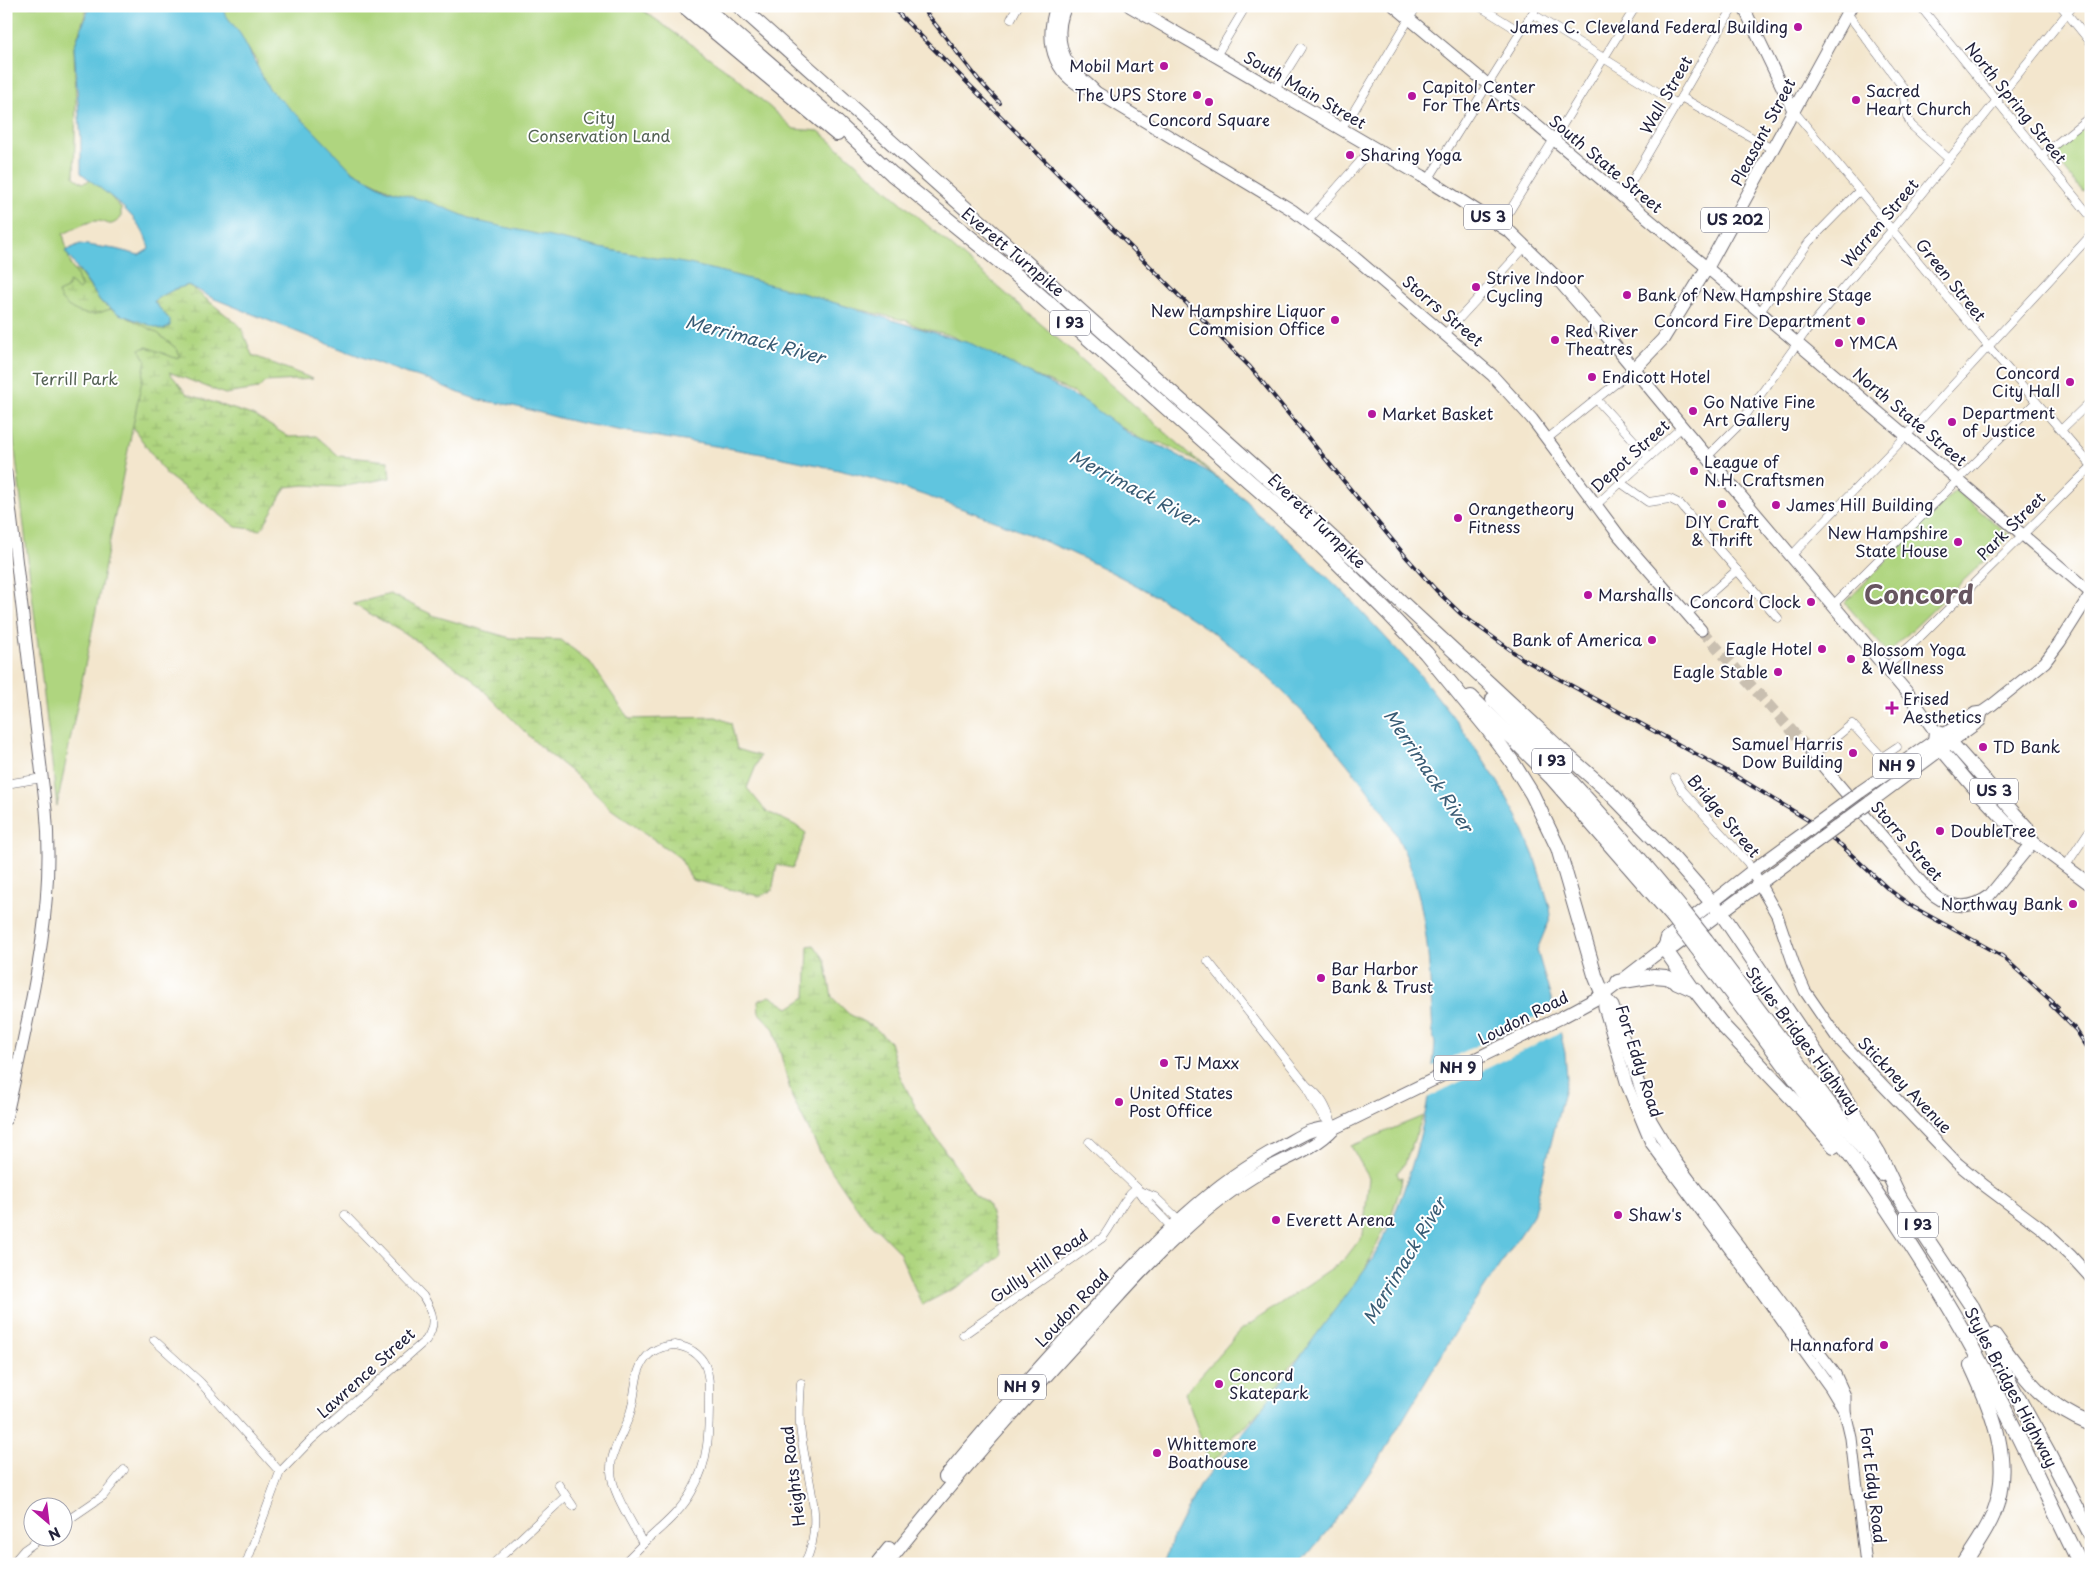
<svg xmlns="http://www.w3.org/2000/svg" width="2097" height="1570" font-family="'Playpen Sans',sans-serif">
	<defs>
		<pattern id="wetland-marsh" width="20" height="14" patternUnits="userSpaceOnUse" patternTransform="scale(1.25)"><rect width="20" height="14" fill="#afd57f"/><path d="M1 5h8M5 5V1M11 12h8M15 12V8" fill="none" stroke="#96b76f"/></pattern>
	</defs>
	<rect width="100%" height="100%" fill="#fff"/>
	<filter id="ink" filterUnits="userSpaceOnUse"><feTurbulence type="fractalNoise" baseFrequency=".02" numOctaves="2"/><feDisplacementMap in="SourceGraphic" scale="10" xChannelSelector="R" yChannelSelector="G"/><feConvolveMatrix kernelMatrix="1 2 1 2 8 2 1 2 1" color-interpolation-filters="sRGB"/></filter>
	<filter id="wash" filterUnits="userSpaceOnUse"><feTurbulence type="fractalNoise" baseFrequency=".0096" numOctaves="4" result="noise"/><feDisplacementMap in="SourceGraphic" scale="20" xChannelSelector="R" yChannelSelector="G"/><feGaussianBlur stdDeviation="1.12" result="paint"/><feColorMatrix in="noise" values="0 0 0 0 0 0 0 0 0 0 0 0 0 0 0 0 0 1.4 0 .05"/><feComposite in="paint" operator="in"/></filter>
	<g filter="url(#wash)">
		<rect width="100%" height="100%" fill="#f3e6cd"/>
		<g fill="url(#wetland-marsh)" stroke="#687c5d">
			<path d="M54,263L79,272L101,302L119,314L170,320L154,302C161,292 178,288 189,285L241,327L252,355L313,379L265,382L258,389L225,394L169,372L187,394L255,416L289,437L316,436L339,456L388,461L390,478L340,487L304,485L286,487L261,530L236,527L166,474L121,411L69,319L47,290Z"/>
			<polygon points="390,594 435,616 510,638 561,640 590,662 629,719 716,717 731,723 737,749 760,756 747,788 766,811 795,825 806,833 793,868 777,865 772,891 759,896 692,880 680,858 611,809 578,777 538,745 470,677 414,639 353,604"/>
			<polygon points="814,945 825,960 832,997 849,1014 875,1028 890,1042 899,1074 917,1110 974,1193 988,1203 1002,1255 959,1286 922,1305 899,1252 861,1213 824,1160 792,1097 774,1029 759,1013 758,1001 770,996 789,1008 806,997 808,946"/>
		</g>
		<g fill="#afd57f" stroke="#687c5d">
			<path d="M6,6H88L74,48L76,101L74,177L83,183L94,179L121,208V218C108,229 110,222 98,221C88,220 73,230 63,234L71,266L77,275L81,288L79,290L69,282L67,289L58,293C62,306 81,316 95,314C100,313 106,310 111,309L156,332L177,349L179,354V357L175,358L147,347L140,349L146,360L57,806L13,433L6,339Z"/>
			<path d="M217,6H637L735,76L794,129L819,131L1219,479L1192,458L1161,443L1145,442L1118,425L1092,412L1075,393L969,347C965,344 960,340 956,338C940,330 922,331 907,321L632,254L515,234L400,195L357,174L334,158L296,126L256,72L257,61Z"/>
			<polygon points="2088,126 2091,129 2091,186 2083,192 2052,154"/>
			<polygon points="1955,490 2010,536 1888,653 1845,603"/>
			<polygon points="1423,1116 1405,1163 1397,1173 1399,1178 1402,1177 1401,1186 1391,1216 1358,1283 1304,1353 1289,1367 1268,1401 1246,1426 1235,1433 1220,1455 1210,1464 1185,1393 1241,1330 1344,1260 1363,1235 1369,1178 1351,1146"/>
		</g>
		<path fill="#61c5df" stroke="#42748d" d="M90,6H222L225,14L241,35L269,89L310,127L352,171L387,190L430,202L477,221L610,250L689,264L723,272L802,293L972,344L1086,402L1132,436L1163,447L1212,474L1247,501L1256,513L1278,530L1345,594L1416,670L1458,723L1498,782L1517,816L1534,856L1550,907L1551,916L1537,950L1559,1026L1565,1053L1567,1079L1533,1216L1464,1318L1383,1453L1341,1514L1300,1564H1164L1172,1540L1199,1486L1252,1422L1373,1258C1408,1197 1430,1113 1435,1043L1433,1035C1430,980 1429,922 1411,869C1395,821 1360,779 1328,741C1295,702 1258,664 1216,635C1135,577 1040,536 946,503C915,492 883,481 851,473C762,450 670,441 580,423C556,418 533,410 509,405C496,402 483,402 470,397C449,390 429,378 407,374L317,340L210,297L189,285L175,289L156,299L154,302L170,320V326L163,330L119,314L101,302L65,251L80,244L115,249L139,255L149,249C143,216 105,193 81,173V141L74,47Z"/>
		<polygon fill="#f3e6cd" points="1556,1007 1563,1031 1427,1098 1430,1068"/>
	</g>
	<g filter="url(#ink)">
		<g fill="none" stroke-linecap="round" stroke-linejoin="round">
			<polyline stroke="#c9bfb0" stroke-width="11" stroke-dasharray="11 5.5" stroke-linecap="butt" points="1701,630 1811,752"/>
			<defs>
				<g id="street">
					<polyline points="1479,6 1521,32"/>
					<polyline points="1920,6 2091,217"/>
					<polyline points="2061,6 2091,43"/>
					<polyline points="1847,13 1902,86 1907,116 1911,125 1949,159"/>
					<polyline points="1533,14 1677,104"/>
					<polyline points="1011,19 1018,6"/>
					<polyline points="1216,56 1246,6"/>
					<polyline points="1274,91 1301,48"/>
					<polyline points="1681,97 1772,149"/>
					<polyline points="1793,110 1988,346 2091,465"/>
					<polyline points="1340,129 1352,114 1417,6"/>
					<polyline points="2041,156 2091,116"/>
					<polyline points="1428,180 1537,6"/>
					<polyline points="1622,198 1734,6"/>
					<polyline points="1307,222 1372,148"/>
					<polyline points="1501,225 1636,6"/>
					<polyline points="1760,312 1809,242 1859,191"/>
					<polyline points="1445,334 1525,247"/>
					<polyline points="1596,399 1649,457"/>
					<polyline points="2061,430 2091,401"/>
					<polyline points="1547,439 1635,368"/>
					<polyline points="1708,456 1738,426 1804,334 1892,230 2073,6"/>
					<polyline points="1621,483 1648,502 1670,499 1680,504 1778,618"/>
					<polyline points="1596,505 1682,427"/>
					<polyline points="1791,556 1906,436 2091,235"/>
					<polyline points="1833,605 2036,402"/>
					<polyline points="1687,614 1737,570"/>
					<polyline points="1885,668 1918,639 2091,467"/>
					<polyline points="1814,755 1852,724 1882,757 1897,747"/>
					<polyline points="1675,778 1682,790 1748,863 1752,871"/>
					<polyline points="6,784 42,778"/>
					<polyline points="2065,867 2091,828"/>
					<path d="M1208,961L1307,1086C1324,1098 1327,1110 1334,1128"/>
					<path d="M1307,1086C1312,1102 1319,1113 1331,1125"/>
					<polyline points="1089,1142 1137,1188 1145,1199 1174,1230"/>
					<polyline points="1139,1191 1155,1197 1181,1222"/>
					<path d="M963,1335L1102,1238C1116,1221 1120,1201 1137,1188"/>
					<polyline points="154,1340 200,1382 280,1472"/>
					<path d="M675,1345C688,1347 699,1353 705,1365C710,1376 709,1388 709,1399C709,1432 709,1462 692,1491C680,1513 660,1528 643,1544C633,1523 612,1494 611,1471C610,1450 626,1430 631,1410C636,1393 634,1373 645,1359C652,1349 663,1346 675,1345Z"/>
					<path d="M801,1383C800,1397 799,1411 800,1425C803,1470 828,1521 804,1564"/>
					<polyline points="558,1484 573,1506"/>
					<polyline points="62,1524 103,1496 124,1470"/>
					<polyline points="12,1564 24,1550 41,1538"/>
					<path d="M246,1564L280,1472L311,1440L426,1340C437,1324 433,1312 423,1296L345,1215"/>
					<polyline points="493,1564 566,1496"/>
					<polyline points="623,1564 643,1544"/>
				</g>
				<g id="secondary">
					<path d="M1056,6C1043,45 1055,81 1096,92L1292,210L1353,256L1492,375L1532,419L1620,537L1701,630"/>
					<path d="M1066,6C1056,28 1058,54 1075,72C1081,79 1089,84 1095,91"/>
					<polyline points="1394,6 1797,343 2091,593"/>
					<polyline points="1743,6 1793,110"/>
					<path d="M6,473L46,810C56,914 28,1017 6,1119"/>
					<polyline points="1944,734 1975,713 1982,712 1992,705 2045,662 2060,642 2091,593"/>
					<polyline points="1951,742 1980,721 1982,712"/>
					<path d="M1811,752L1927,889C1944,907 1968,912 1989,896L2033,842"/>
					<polyline points="1752,871 1777,915 1795,968 1805,991 1836,1036 1957,1163 1985,1186 2041,1228 2070,1255 2091,1278"/>
					<polyline points="1603,995 1604,1007 1627,1085 1651,1143 1753,1280 1830,1387 1845,1412 1851,1438 1866,1564"/>
					<polyline points="1603,995 1613,1006 1651,1120 1676,1162 1835,1374 1845,1396 1845,1410"/>
				</g>
				<g id="primary">
					<polyline points="1130,6 1422,176 1510,232 1555,276 1601,329 1682,427 1909,695 1935,731 1934,741 1972,786 2021,838 2033,842 2091,885"/>
					<polyline points="1635,368 1663,339 1710,263 1851,6"/>
					<polyline points="1935,731 1944,734 2027,827 2033,842"/>
					<polyline points="1860,792 1940,737"/>
					<polyline points="1869,803 1947,745"/>
					<polyline points="1664,948 1674,947 1820,839"/>
					<path d="M945,1477C988,1424 1034,1373 1080,1323C1142,1257 1201,1188 1282,1146C1302,1135 1311,1127 1334,1128"/>
					<polyline points="876,1564 889,1548"/>
					<path d="M887,1564C948,1486 1013,1412 1080,1339C1112,1304 1143,1267 1179,1235C1204,1211 1233,1188 1263,1171C1287,1158 1316,1148 1334,1128L1564,1016L1603,995L1664,948L1667,938L1752,871L1811,828"/>
				</g>
				<g id="highway">
					<polyline points="684,6 837,134"/>
					<polyline points="703,6 830,116 892,174 1026,283 1250,482 1308,533 1388,613 1426,653 1487,728 1511,760 1532,794 1558,848 1595,975 1603,995"/>
					<polyline points="739,6 1274,484 1562,751 1610,793 1673,858 1722,914 1825,1066 1879,1154 1900,1198"/>
					<polyline points="1471,697 1551,777 1673,917"/>
					<path d="M1493,699C1559,767 1623,837 1683,911"/>
					<polyline points="1706,940 1882,1174"/>
					<path d="M1696,947C1786,1066 1877,1184 1952,1312C2000,1393 2038,1479 2080,1564"/>
					<polyline points="1664,948 1692,988"/>
					<polyline points="1618,982 1654,976 1666,977 1695,990 1724,1027 1802,1109 1834,1146"/>
					<polyline points="1895,1191 1973,1308 2012,1387 2048,1452 2091,1535"/>
					<path d="M1994,1335C2024,1376 2042,1405 2091,1424"/>
					<path d="M1964,1564C1974,1548 1986,1532 1993,1515C2014,1463 1993,1412 1971,1365"/>
				</g>
			</defs>
			<use href="#street" stroke="#6b676e" stroke-width="9"/>
			<use href="#secondary" stroke="#6b676e" stroke-width="13"/>
			<use href="#primary" stroke="#6b676e" stroke-width="14"/>
			<use href="#highway" stroke="#6b676e" stroke-width="16"/>
			<use href="#street" stroke="#fff" stroke-width="8"/>
			<use href="#secondary" stroke="#fff" stroke-width="11"/>
			<use href="#primary" stroke="#fff" stroke-width="12"/>
			<use href="#highway" stroke="#fff" stroke-width="14"/>
			<defs>
				<g id="rail">
					<polyline points="891,6 1250,367 1407,558 1436,590 1461,614 1523,659 1734,775 1808,820 1841,845 1887,888 1913,907 2002,956 2058,1007"/>
					<polyline points="921,6 978,79 1000,103"/>
					<polyline points="2051,1005 2076,1030 2091,1053"/>
				</g>
			</defs>
			<use href="#rail" stroke="#22223b" stroke-width="4"/>
			<use href="#rail" stroke="#fff" stroke-width="2" stroke-dasharray="5.5" stroke-linecap="butt"/>
			<defs>
				<g id="primary-bridge">
					<polyline points="1811,828 1860,792"/>
					<polyline points="1820,839 1869,803"/>
				</g>
				<g id="highway-bridge">
					<polyline points="1683,911 1706,940"/>
					<polyline points="1673,917 1696,947"/>
				</g>
			</defs>
			<use href="#primary-bridge" stroke="#6b676e" stroke-width="14" stroke-linecap="butt"/>
			<use href="#highway-bridge" stroke="#6b676e" stroke-width="16" stroke-linecap="butt"/>
			<use href="#primary-bridge" stroke="#fff" stroke-width="12"/>
			<use href="#highway-bridge" stroke="#fff" stroke-width="14"/>
		</g>
	</g>
	<g fill="#b5179e" stroke="#fff" stroke-width="2">
		<circle cx="1798" cy="27" r="5"/>
		<circle cx="1164" cy="66" r="5"/>
		<circle cx="1197" cy="95" r="5"/>
		<circle cx="1412" cy="96" r="5"/>
		<circle cx="1856" cy="100" r="5"/>
		<circle cx="1209" cy="102" r="5"/>
		<circle cx="1350" cy="155" r="5"/>
		<circle cx="1476" cy="287" r="5"/>
		<circle cx="1627" cy="295" r="5"/>
		<circle cx="1335" cy="320" r="5"/>
		<circle cx="1861" cy="321" r="5"/>
		<circle cx="1555" cy="340" r="5"/>
		<circle cx="1839" cy="343" r="5"/>
		<circle cx="1592" cy="377" r="5"/>
		<circle cx="2070" cy="382" r="5"/>
		<circle cx="1693" cy="411" r="5"/>
		<circle cx="1372" cy="414" r="5"/>
		<circle cx="1952" cy="422" r="5"/>
		<circle cx="1694" cy="471" r="5"/>
		<circle cx="1722" cy="504" r="5"/>
		<circle cx="1776" cy="505" r="5"/>
		<circle cx="1458" cy="518" r="5"/>
		<circle cx="1958" cy="542" r="5"/>
		<circle cx="1588" cy="595" r="5"/>
		<circle cx="1811" cy="602" r="5"/>
		<circle cx="1652" cy="640" r="5"/>
		<circle cx="1822" cy="649" r="5"/>
		<circle cx="1851" cy="659" r="5"/>
		<circle cx="1778" cy="672" r="5"/>
		<path d="M1889.5 700.5h5v5h5v5h-5v5h-5v-5h-5v-5h5z"/>
		<circle cx="1983" cy="747" r="5"/>
		<circle cx="1853" cy="753" r="5"/>
		<circle cx="1940" cy="831" r="5"/>
		<circle cx="2073" cy="904" r="5"/>
		<circle cx="1321" cy="978" r="5"/>
		<circle cx="1164" cy="1063" r="5"/>
		<circle cx="1119" cy="1102" r="5"/>
		<circle cx="1618" cy="1215" r="5"/>
		<circle cx="1276" cy="1220" r="5"/>
		<circle cx="1884" cy="1345" r="5"/>
		<circle cx="1219" cy="1384" r="5"/>
		<circle cx="1157" cy="1453" r="5"/>
	</g>
	<g text-anchor="middle" stroke-width="4" stroke-linejoin="round" paint-order="stroke">
		<g fill="#fff" stroke="#646476" stroke-width="1">
			<rect x="1464" y="204.5" width="48" height="25" rx="4"/>
			<rect x="1701" y="207.5" width="68" height="25" rx="4"/>
			<rect x="1050" y="310.5" width="40" height="25" rx="4"/>
			<rect x="1532" y="748.5" width="40" height="25" rx="4"/>
			<rect x="1873" y="753.5" width="48" height="25" rx="4"/>
			<rect x="1970" y="778.5" width="48" height="25" rx="4"/>
			<rect x="1434" y="1055.5" width="48" height="25" rx="4"/>
			<rect x="1898" y="1212.5" width="40" height="25" rx="4"/>
			<rect x="998" y="1374.5" width="48" height="25" rx="4"/>
		</g>
		<g font-size="15" font-weight="bold" fill="#22223b">
			<text x="1488" y="222">US 3</text>
			<text x="1735" y="225">US 202</text>
			<text x="1070" y="328">I 93</text>
			<text x="1552" y="766">I 93</text>
			<text x="1897" y="771">NH 9</text>
			<text x="1994" y="796">US 3</text>
			<text x="1458" y="1073">NH 9</text>
			<text x="1918" y="1230">I 93</text>
			<text x="1022" y="1392">NH 9</text>
		</g>
		<g font-size="16" fill="#22223b" stroke="#fff" text-anchor="start">
			<text x="1788" y="33" text-anchor="end">James C. Cleveland Federal Building</text>
			<text x="1154" y="72" text-anchor="end">Mobil Mart</text>
			<text x="1422" y="93">Capitol Center<tspan x="1422" dy="18">For The Arts</tspan></text>
			<text x="1866" y="97">Sacred<tspan x="1866" dy="18">Heart Church</tspan></text>
			<text x="1187" y="101" text-anchor="end">The UPS Store</text>
			<text x="1209" y="126" text-anchor="middle">Concord Square</text>
			<text x="1360" y="161">Sharing Yoga</text>
			<text x="1486" y="284">Strive Indoor<tspan x="1486" dy="18">Cycling</tspan></text>
			<text x="1637" y="301">Bank of New Hampshire Stage</text>
			<text x="1325" y="317" text-anchor="end">New Hampshire Liquor<tspan x="1325" dy="18">Commision Office</tspan></text>
			<text x="1851" y="327" text-anchor="end">Concord Fire Department</text>
			<text x="1565" y="337">Red River<tspan x="1565" dy="18">Theatres</tspan></text>
			<text x="1849" y="349">YMCA</text>
			<text x="2060" y="379" text-anchor="end">Concord<tspan x="2060" dy="18">City Hall</tspan></text>
			<text x="1602" y="383">Endicott Hotel</text>
			<text x="1703" y="408">Go Native Fine<tspan x="1703" dy="18">Art Gallery</tspan></text>
			<text x="1962" y="419">Department<tspan x="1962" dy="18">of Justice</tspan></text>
			<text x="1382" y="420">Market Basket</text>
			<text x="1704" y="468">League of<tspan x="1704" dy="18">N.H. Craftsmen</tspan></text>
			<text x="1786" y="511">James Hill Building</text>
			<text x="1468" y="515">Orangetheory<tspan x="1468" dy="18">Fitness</tspan></text>
			<text x="1722" y="528" text-anchor="middle">DIY Craft<tspan x="1722" dy="18">&amp; Thrift</tspan></text>
			<text x="1948" y="539" text-anchor="end">New Hampshire<tspan x="1948" dy="18">State House</tspan></text>
			<text x="1598" y="601">Marshalls</text>
			<text x="1801" y="608" text-anchor="end">Concord Clock</text>
			<text x="1642" y="646" text-anchor="end">Bank of America</text>
			<text x="1812" y="655" text-anchor="end">Eagle Hotel</text>
			<text x="1861" y="656">Blossom Yoga<tspan x="1861" dy="18">&amp; Wellness</tspan></text>
			<text x="1768" y="678" text-anchor="end">Eagle Stable</text>
			<text x="1903" y="705">Erised<tspan x="1903" dy="18">Aesthetics</tspan></text>
			<text x="1843" y="750" text-anchor="end">Samuel Harris<tspan x="1843" dy="18">Dow Building</tspan></text>
			<text x="1993" y="753">TD Bank</text>
			<text x="1950" y="837">DoubleTree</text>
			<text x="2063" y="910" text-anchor="end">Northway Bank</text>
			<text x="1331" y="975">Bar Harbor<tspan x="1331" dy="18">Bank &amp; Trust</tspan></text>
			<text x="1174" y="1069">TJ Maxx</text>
			<text x="1129" y="1099">United States<tspan x="1129" dy="18">Post Office</tspan></text>
			<text x="1628" y="1221">Shaw's</text>
			<text x="1286" y="1226">Everett Arena</text>
			<text x="1874" y="1351" text-anchor="end">Hannaford</text>
			<text x="1229" y="1381">Concord<tspan x="1229" dy="18">Skatepark</tspan></text>
			<text x="1167" y="1450">Whittemore<tspan x="1167" dy="18">Boathouse</tspan></text>
		</g>
		<g font-size="16" fill="#22223b" stroke="#fff">
			<text transform="translate(1305 90) rotate(30)" y="6">South Main Street</text>
			<text transform="translate(1666 95) rotate(-60)" y="6">Wall Street</text>
			<text transform="translate(2016 103) rotate(51)" y="6">North Spring Street</text>
			<text transform="translate(1763 132) rotate(-62)" y="6">Pleasant Street</text>
			<text transform="translate(1606 164) rotate(40)" y="6">South State Street</text>
			<text transform="translate(1880 223) rotate(-50)" y="6">Warren Street</text>
			<text transform="translate(1013 252) rotate(40)" y="6">Everett Turnpike</text>
			<text transform="translate(1951 280) rotate(51)" y="6">Green Street</text>
			<text transform="translate(1443 311) rotate(40)" y="6">Storrs Street</text>
			<text transform="translate(1910 417) rotate(40)" y="6">North State Street</text>
			<text transform="translate(1630 456) rotate(-42)" y="6">Depot Street</text>
			<text transform="translate(1317 521) rotate(44)" y="6">Everett Turnpike</text>
			<text transform="translate(2011 526) rotate(-45)" y="6">Park Street</text>
			<text transform="translate(1724 816) rotate(50)" y="6">Bridge Street</text>
			<text transform="translate(1907 841) rotate(49)" y="6">Storrs Street</text>
			<text transform="translate(1523 1018) rotate(-27)" y="6">Loudon Road</text>
			<text transform="translate(1803 1040) rotate(53)" y="6">Styles Bridges Highway</text>
			<text transform="translate(1639 1061) rotate(72)" y="6">Fort Eddy Road</text>
			<text transform="translate(1905 1085) rotate(46)" y="6">Stickney Avenue</text>
			<text transform="translate(1039 1266) rotate(-35)" y="6">Gully Hill Road</text>
			<text transform="translate(1072 1308) rotate(-47)" y="6">Loudon Road</text>
			<text transform="translate(366 1373) rotate(-42)" y="6">Lawrence Street</text>
			<text transform="translate(2011 1387) rotate(62)" y="6">Styles Bridges Highway</text>
			<text transform="translate(793 1476) rotate(-97)" y="6">Heights Road</text>
			<text transform="translate(1873 1485) rotate(83)" y="6">Fort Eddy Road</text>
		</g>
		<g font-size="16" fill="#536153" stroke="#fff">
			<text x="599" y="124">City<tspan x="599" dy="18">Conservation Land</tspan></text>
			<text x="75" y="385">Terrill Park</text>
		</g>
		<g font-size="18" font-style="italic" fill="#385b74" stroke="#fff">
			<text transform="translate(755 340) rotate(15)" y="6">Merrimack River</text>
			<text transform="translate(1134 489) rotate(28)" y="6">Merrimack River</text>
			<text transform="translate(1428 771) rotate(56)" y="6">Merrimack River</text>
			<text transform="translate(1405 1261) rotate(-59)" y="6">Merrimack River</text>
		</g>
		<g font-size="26" font-weight="bold" fill="#675660" stroke="#fff">
			<text x="1919" y="604">Concord</text>
		</g>
	</g>
	<rect width="2097" height="1570" fill="none" stroke="#fff" stroke-width="25"/>
	<g transform="translate(48 1522) rotate(152)"><circle r="24" fill="#ffffff" stroke="#a7a7b1"/>
	<path d="M0-4L9 19L0 12L-9 19Z" fill="#b5179e"/>
	<text y="-8" font-size="14" font-weight="bold" text-anchor="middle" fill="#22223b">N</text>
	</g>
</svg>
